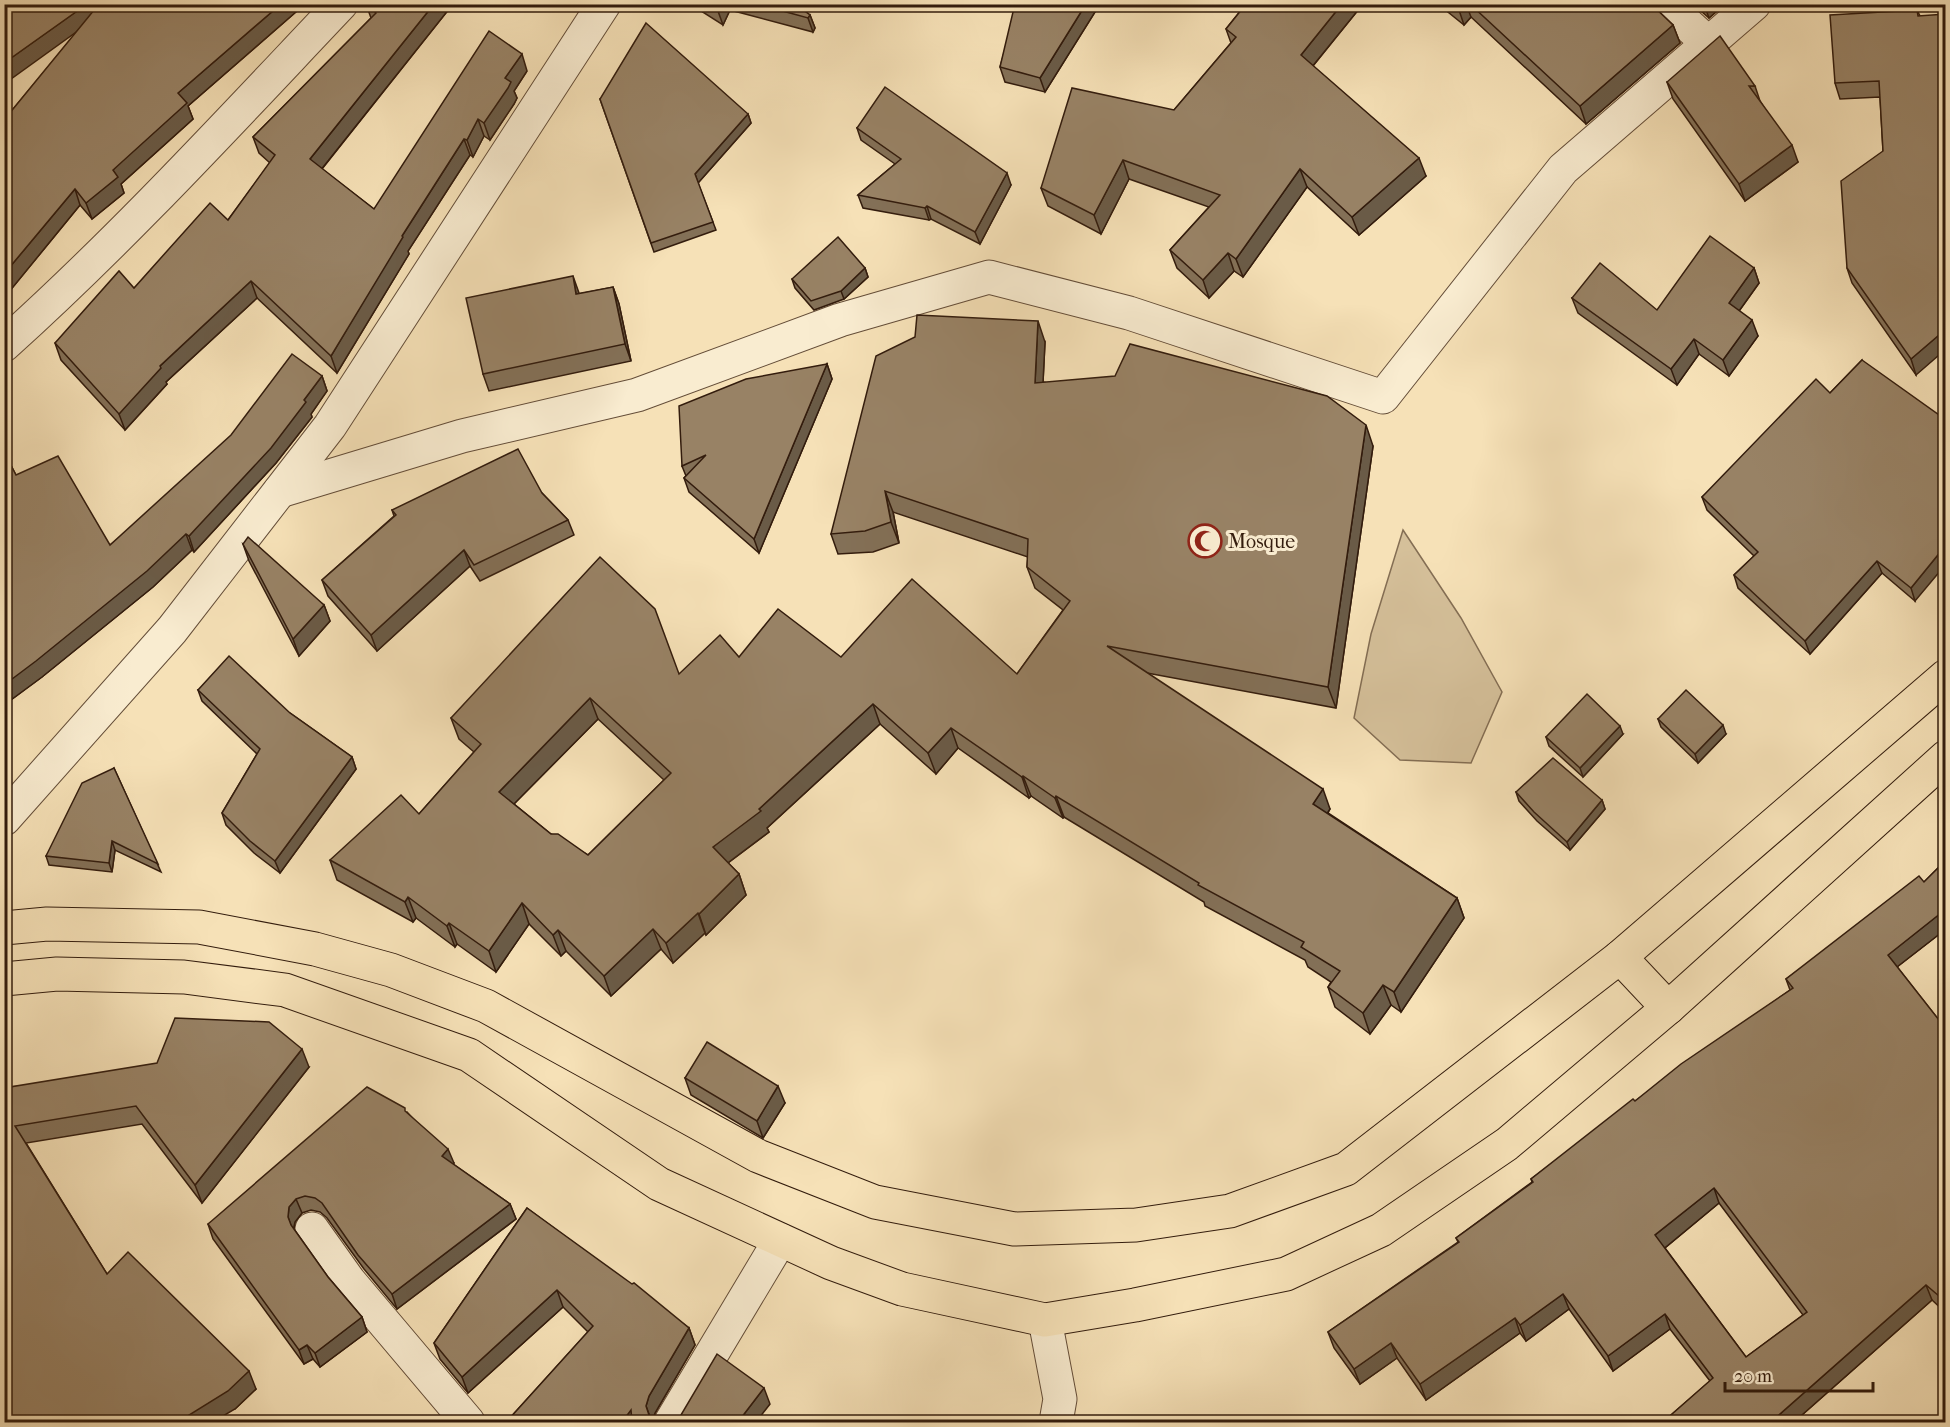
<svg xmlns="http://www.w3.org/2000/svg" width="1950" height="1427" font-family="'IM FELL French Canon',serif">
	<rect width="100%" height="100%" fill="#f6e1b7"/>
	<filter id="stains"><feTurbulence type="fractalNoise" baseFrequency=".00333" numOctaves="4"/><feColorMatrix values="0 0 0 0 .2 0 0 0 0 .09 0 0 0 0 .02 0 0 0 .5 -.17"/></filter>
	<radialGradient id="worn" r=".72"><stop offset=".6" stop-color="#630" stop-opacity="0"/><stop offset="1" stop-color="#630" stop-opacity=".3"/></radialGradient>
	<polygon fill="#d5c09a" stroke="#846e54" stroke-width="1.5" points="1403,530 1461,618 1502,692 1471,763 1400,760 1354,718 1371,634"/>
	<g fill="none" stroke-linecap="round" stroke-linejoin="round">
		<defs>
			<g id="minor">
				<polyline points="1665,4 1709,44"/>
				<path d="M4,345C123,238 231,120 341,4"/>
				<polyline points="280,491 462,436 637,395 840,320 989,277 1129,313 1383,397 1563,169 1754,4"/>
				<polyline points="4,819 172,630 330,426 604,4"/>
				<polyline points="312,1229 349,1281 468,1422"/>
				<polyline points="1045,1320 1060,1399 1056,1422"/>
				<polyline points="671,1422 780,1240"/>
			</g>
			<g id="major">
				<polyline points="4,928 47,924 199,927 315,949 391,970 486,1006 758,1156 875,1202 1014,1229 1136,1225 1230,1211 1346,1169 1620,957 1946,676"/>
				<polyline points="1620,957 1668,1008"/>
				<polyline points="4,979 57,974 184,977 285,990 469,1055 659,1184 831,1263 902,1289 1045,1320 1135,1305 1286,1274 1381,1230 1507,1144 1668,1008 1946,757"/>
			</g>
		</defs>
		<use href="#minor" stroke="#644d38" stroke-width="35"/>
		<use href="#major" stroke="#331c0d" stroke-width="35"/>
		<use href="#minor" stroke="#f9ecd0" stroke-width="33"/>
		<use href="#major" stroke="#f6e1b7" stroke-width="33"/>
	</g>
	<g fill="#837057" stroke="#331c0d" stroke-width="1.5" fill-rule="evenodd">
		<polygon points="4,4 305,4 188,106 193,119 121,184 124,193 92,219 80,205 4,298 4,120 77,32"/>
		<polygon points="366,4 453,4 322,169 374,209 527,71 514,91 517,98 514,104 490,140 484,136 473,157 470,155 408,251 409,254 337,373 257,298 166,382 167,384 125,430 61,360 55,343 134,288 228,220 270,163 259,153 253,137 371,18"/>
		<polygon points="690,4 795,4 810,15 815,28 813,32 730,10 723,25"/>
		<polygon points="1018,4 1100,4 1045,92 1005,82 1000,67"/>
		<polygon points="1246,4 1363,4 1313,66 1426,176 1359,235 1307,187 1243,277 1234,271 1209,298 1177,268 1170,250 1209,207 1129,179 1101,234 1048,206 1041,188 1174,110 1231,43 1226,29"/>
		<polygon points="1438,4 1651,4 1673,25 1680,43 1586,124 1471,17 1464,25"/>
		<polygon points="1693,4 1725,4 1709,18"/>
		<polygon points="1917,10 1920,16 1916,375 1852,283 1847,268 1883,151 1880,97 1840,99 1835,83"/>
		<polygon points="1667,82 1755,86 1760,101 1798,162 1745,201 1673,99"/>
		<polygon points="600,99 748,114 751,123 698,183 716,230 654,252"/>
		<polygon points="857,128 1011,185 980,244 931,219 929,220 863,208 858,195 895,164 861,140"/>
		<polygon points="865,268 868,277 844,299 814,310 795,288 792,279"/>
		<polygon points="1754,268 1759,283 1739,311 1758,336 1729,376 1699,354 1677,385 1578,313 1572,298 1657,310"/>
		<polygon points="613,287 619,304 631,361 489,391 483,374 579,294"/>
		<path d="M1045,342L1043,382L1373,446L1336,708L1147,673L1330,809L1328,813L1457,898L1464,918L1401,1012L1391,1005L1370,1034L1335,1007L1328,987L1331,982L1308,967L1305,960L1205,906L1204,902L1064,817L1063,818L1031,796L1029,798L958,748L936,774L880,724L767,828L769,832L728,863L739,874L746,895L706,935L705,933L673,963L661,949L611,996L566,951L561,956L529,924L496,972L457,944L455,947L416,918L413,922L337,880L330,860L419,814L474,752L459,739L451,718L679,674L739,657H841L1017,674L1063,610L1035,588L1027,567L1028,557L893,512L899,543L873,552L838,554L831,534ZM598,719L664,780L588,855L551,834L514,804Z"/>
		<polygon points="1862,360 1915,601 1882,573 1810,654 1738,588 1734,575 1754,556 1707,510 1702,497 1830,393"/>
		<polygon points="827,364 832,379 759,553 689,492 684,478 686,476 682,466"/>
		<polygon points="322,376 327,391 311,414 312,417 276,463 194,552 192,550 153,587 42,677 4,705 4,452 16,475 110,545"/>
		<polygon points="542,493 568,520 574,535 480,581 470,566 377,651 328,596 322,580 394,516 392,510"/>
		<polygon points="243,544 324,605 330,621 299,656 249,561"/>
		<polygon points="198,690 290,713 352,757 356,769 280,873 254,853 226,825 222,813 257,754 202,701"/>
		<polygon points="1658,719 1726,734 1698,763 1661,727"/>
		<polygon points="1623,734 1583,777 1549,746 1546,737"/>
		<polygon points="114,768 161,872 115,850 112,872 49,865 46,856"/>
		<polygon points="1516,792 1602,800 1605,809 1570,850 1537,821 1519,801"/>
		<path d="M1946,860V929L1897,967L1946,1029V1313L1932,1300L1794,1422H1663L1710,1381L1670,1329L1613,1371L1569,1309L1526,1341L1520,1333L1426,1400L1397,1358L1360,1384L1334,1348L1328,1332L1458,1242L1456,1238L1532,1182L1531,1179L1635,1101L1790,990L1786,979L1924,882ZM1719,1203L1803,1315L1746,1357L1665,1248Z"/>
		<polygon points="4,1041 6,1045 9,1087 309,1067 202,1203 142,1124 26,1143 107,1274 256,1389 235,1409 4,1422"/>
		<polygon points="685,1078 785,1103 763,1138 691,1095"/>
		<polygon points="407,1112 454,1163 453,1164 510,1204 516,1219 397,1309 364,1269 327,1218 320,1212 311,1210 302,1213 295,1222 294,1229 328,1277 362,1317 367,1332 320,1367 313,1359 304,1364 213,1239 208,1224"/>
		<polygon points="527,1208 689,1328 695,1345 655,1413 653,1419 655,1421 660,1422 510,1422 509,1419 588,1332 563,1307 468,1393 440,1359 434,1343"/>
	</g>
	<g fill="#6a5b47" stroke="#331c0d" stroke-width="1.5">
		<polygon points="87,4 101,4 104,12 4,84 4,63"/>
		<polygon points="281,4 305,4 188,106 193,119 121,184 124,193 92,219 86,203 113,170 178,93"/>
		<polygon points="434,4 453,4 316,176 310,159"/>
		<polygon points="721,4 728,4 730,10 723,25 718,11"/>
		<polygon points="1086,4 1100,4 1045,92 1040,78"/>
		<polygon points="1342,4 1363,4 1307,73 1301,55"/>
		<polygon points="1459,4 1466,4 1471,17 1464,25 1458,7"/>
		<polygon points="1704,4 1725,4 1709,18"/>
		<polygon points="810,15 815,28 813,32 808,18"/>
		<polygon points="1673,25 1680,43 1586,124 1580,106"/>
		<polygon points="522,54 527,71 514,91 517,98 514,104 490,140 484,123 505,78"/>
		<polygon points="748,114 751,123 698,183 695,174"/>
		<polygon points="478,119 484,136 473,157 467,140"/>
		<polygon points="464,139 470,155 408,251 409,254 337,373 331,356 402,236"/>
		<polygon points="1792,145 1798,162 1745,201 1739,184"/>
		<polygon points="1419,158 1426,176 1359,235 1352,217"/>
		<polygon points="1123,160 1129,179 1101,234 1094,215"/>
		<polygon points="1300,169 1307,187 1243,277 1236,259"/>
		<polygon points="1007,173 1011,185 980,244 975,232"/>
		<polygon points="75,189 80,205 4,298 4,274"/>
		<polygon points="927,206 931,219 929,220 925,208"/>
		<polygon points="1228,253 1234,271 1209,298 1203,280"/>
		<polygon points="865,268 868,277 844,299 841,291"/>
		<polygon points="1754,268 1759,283 1734,318 1729,303"/>
		<polygon points="573,276 579,293 582,311 576,294"/>
		<polygon points="251,281 257,298 166,382 167,384 125,430 119,414 160,366"/>
		<polygon points="613,287 619,304 631,361 625,344"/>
		<polygon points="1752,320 1758,336 1729,376 1723,360"/>
		<polygon points="1038,321 1045,342 1042,403 1035,383"/>
		<polygon points="1946,329 1946,349 1916,375 1911,359"/>
		<polygon points="1694,339 1699,354 1677,385 1671,369"/>
		<polygon points="827,364 832,379 759,553 754,539"/>
		<polygon points="322,376 327,391 311,414 312,417 276,463 194,552 189,536 304,400"/>
		<polygon points="1366,425 1373,446 1336,708 1328,687"/>
		<polygon points="885,491 893,512 899,543 891,522"/>
		<polygon points="186,534 192,550 153,587 42,677 4,705 4,685"/>
		<polygon points="1946,545 1946,564 1915,601 1911,588"/>
		<polygon points="464,550 470,566 377,651 371,635"/>
		<polygon points="1877,561 1882,573 1810,654 1805,641"/>
		<polygon points="324,605 330,621 299,656 293,639"/>
		<polygon points="590,698 598,719 506,812 499,792"/>
		<polygon points="873,704 880,724 767,828 769,832 721,868 713,847 759,809"/>
		<polygon points="1723,725 1726,734 1698,763 1695,754"/>
		<polygon points="1620,726 1623,734 1583,777 1580,768"/>
		<polygon points="951,728 958,748 936,774 928,753"/>
		<polygon points="352,757 356,769 280,873 275,861"/>
		<polygon points="1023,776 1031,796 1029,798 1022,777"/>
		<polygon points="1323,789 1330,809 1320,824 1313,804"/>
		<polygon points="1056,796 1064,817 1063,818 1055,798"/>
		<polygon points="1602,800 1605,809 1570,850 1567,842"/>
		<polygon points="112,841 115,850 112,872 109,863"/>
		<polygon points="739,874 746,895 706,935 699,914"/>
		<polygon points="408,897 416,918 413,922 405,902"/>
		<polygon points="1457,898 1464,918 1401,1012 1394,992"/>
		<polygon points="522,903 529,924 496,972 489,951"/>
		<polygon points="1946,909 1946,929 1893,970 1888,955"/>
		<polygon points="698,913 705,933 673,963 666,943"/>
		<polygon points="449,923 457,944 455,947 447,926"/>
		<polygon points="653,929 661,949 611,996 604,976"/>
		<polygon points="558,930 566,951 561,956 553,935"/>
		<polygon points="1383,985 1391,1005 1370,1034 1363,1013"/>
		<polygon points="4,1041 6,1045 11,1106 4,1088"/>
		<polygon points="302,1049 309,1067 202,1203 195,1185"/>
		<polygon points="778,1086 785,1103 763,1138 757,1121"/>
		<polygon points="448,1149 454,1163 447,1171 442,1156"/>
		<polygon points="1714,1188 1719,1203 1661,1251 1655,1235"/>
		<polygon points="296,1199 302,1213 295,1222 293,1231 288,1217 289,1207"/>
		<polygon points="510,1204 516,1219 397,1309 392,1294"/>
		<polygon points="1926,1285 1932,1300 1794,1422 1771,1422"/>
		<polygon points="557,1290 563,1307 468,1393 462,1377"/>
		<polygon points="1563,1294 1569,1309 1526,1341 1520,1325"/>
		<polygon points="1665,1314 1670,1329 1613,1371 1608,1356"/>
		<polygon points="362,1317 367,1332 320,1367 315,1353"/>
		<polygon points="1515,1318 1520,1333 1426,1400 1420,1384"/>
		<polygon points="689,1328 695,1345 655,1413 652,1422 646,1406 649,1396"/>
		<polygon points="1391,1343 1397,1358 1360,1384 1354,1369"/>
		<polygon points="307,1345 313,1359 304,1364 299,1350"/>
		<polygon points="249,1371 256,1389 235,1409 213,1422 178,1422"/>
		<polygon points="764,1388 770,1404 756,1422 738,1422"/>
		<polygon points="631,1410 636,1422 622,1422"/>
	</g>
	<g fill="#988265" stroke="#331c0d" stroke-width="1.5" fill-rule="evenodd">
		<polygon points="4,4 87,4 4,63"/>
		<polygon points="99,4 281,4 178,93 187,103 113,170 118,177 86,203 75,189 4,274 4,120"/>
		<polygon points="368,4 434,4 310,159 374,209 489,31 522,54 505,78 511,82 508,88 484,123 478,119 467,140 464,139 402,236 403,237 331,356 251,281 160,366 161,368 119,414 55,343 119,271 134,288 210,203 228,220 275,155 253,137 376,13"/>
		<polygon points="707,4 721,4 718,11"/>
		<polygon points="757,4 795,4 810,15 808,18"/>
		<polygon points="1018,4 1086,4 1040,78 1000,67 1013,12"/>
		<polygon points="1246,4 1342,4 1301,55 1419,158 1352,217 1300,169 1236,259 1228,253 1203,280 1170,250 1220,195 1123,160 1094,215 1041,188 1072,88 1174,110 1236,37 1226,29"/>
		<polygon points="1470,4 1651,4 1673,25 1580,106"/>
		<polygon points="1917,10 1918,16 1946,14 1946,329 1911,359 1847,268 1841,181 1883,151 1879,81 1835,83 1830,15"/>
		<polygon points="646,23 748,114 695,174 713,222 651,243 600,99"/>
		<polygon points="1720,36 1755,86 1749,86 1792,145 1739,184 1667,82"/>
		<polygon points="885,87 1007,173 975,232 927,206 925,208 858,195 901,159 857,128"/>
		<polygon points="1710,236 1754,268 1729,303 1752,320 1723,360 1694,339 1671,369 1572,298 1600,263 1657,310"/>
		<polygon points="838,237 865,268 841,291 811,301 792,279"/>
		<polygon points="573,276 576,294 613,287 625,344 483,374 466,298"/>
		<path d="M917,315L1038,321L1035,383L1115,376L1130,344L1327,396L1366,425L1328,687L1107,646L1323,789L1313,804L1457,898L1394,992L1383,985L1363,1013L1328,987L1340,971L1301,947L1304,942L1198,885L1199,883L1056,796L1055,798L1023,776L1022,777L951,728L928,753L873,704L759,809L761,811L713,847L739,874L699,914L698,913L666,943L653,929L604,976L558,930L553,935L522,903L489,951L449,923L447,926L408,897L405,902L330,860L401,795L419,814L481,744L451,718L600,557L655,609L679,674L720,635L739,657L778,609L841,657L912,579L1017,674L1070,601L1027,567L1028,539L885,491L891,522L865,531L831,534L876,356L915,337ZM590,698L671,773L588,855L558,834H551L499,792Z"/>
		<polygon points="292,354 322,376 304,400 306,402 271,448 189,536 186,534 147,571 36,661 4,685 4,452 16,475 58,456 110,545 231,435"/>
		<polygon points="1862,360 1946,420 1946,545 1911,588 1877,561 1805,641 1734,575 1758,552 1702,497 1816,379 1830,393"/>
		<polygon points="827,364 754,539 684,478 706,455 682,466 679,406 746,379"/>
		<polygon points="518,449 542,493 568,520 474,565 464,550 371,635 322,580 396,515 392,510"/>
		<polygon points="248,537 324,605 293,639 243,544"/>
		<polygon points="229,656 290,713 352,757 275,861 250,841 222,813 260,749 198,690"/>
		<polygon points="1686,690 1723,725 1695,754 1658,719"/>
		<polygon points="1587,694 1620,726 1580,768 1546,737"/>
		<polygon points="1553,758 1602,800 1567,842 1534,812 1516,792"/>
		<polygon points="114,768 158,864 112,841 109,863 46,856 82,783"/>
		<path d="M1946,860V909L1888,955L1946,1029V1302L1926,1285L1771,1422H1663L1713,1378L1665,1314L1608,1356L1563,1294L1520,1325L1515,1318L1420,1384L1391,1343L1354,1369L1328,1332L1459,1242L1456,1238L1533,1182L1531,1179L1633,1099L1635,1101L1681,1064L1793,988L1786,979L1919,876L1924,882ZM1714,1188L1807,1312L1746,1357L1655,1235Z"/>
		<polygon points="175,1018 269,1022 302,1049 195,1185 136,1106 15,1126 107,1274 128,1252 249,1371 228,1391 178,1422 4,1422 4,1415 7,1411 4,1409 4,1088 157,1063"/>
		<polygon points="707,1042 778,1086 757,1121 685,1078"/>
		<polygon points="367,1087 405,1108 405,1111 448,1149 442,1156 510,1204 392,1294 358,1255 322,1203 315,1198 305,1196 296,1199 289,1207 288,1217 291,1225 328,1277 362,1317 315,1353 307,1345 299,1350 208,1224"/>
		<polygon points="527,1208 632,1284 634,1283 689,1328 649,1396 646,1406 649,1415 655,1421 660,1422 632,1422 631,1410 622,1422 513,1422 509,1419 593,1326 557,1290 462,1377 434,1343"/>
		<polygon points="717,1354 764,1388 738,1422 671,1422 673,1422 681,1415"/>
	</g>
	<defs>
		<symbol id="mosque-ring" viewBox="-11 -11 22 22"><circle r="9.5" fill="#f9ecd0" stroke="#8f2418" stroke-width="1.5"/><path d="M3.5-4.9A6 6 0 1 0 3.5 4.9A5 5 0 1 1 3.5-4.9Z" fill="#8f2418"/></symbol>
	</defs>
	<g fill-rule="evenodd">
		<use href="#mosque-ring" x="1186" y="522" width="38" height="38"/>
	</g>
	<g text-anchor="middle" stroke-width="6" stroke-linejoin="round" paint-order="stroke">
		<g font-size="20" fill="#331c0d" stroke="#f9ecd0" text-anchor="start">
			<text x="1228" y="548">Mosque</text>
		</g>
	</g>
	<rect width="1950" height="1427" fill="none" stroke="#f6e1b7" stroke-width="24"/>
	<rect x="6" y="6" width="1938" height="1415" fill="none" stroke="#331c0d" stroke-width="3"/>
	<rect x="12" y="12" width="1926" height="1403" fill="none" stroke="#331c0d" stroke-width="1.5"/>
	<path d="M1725 1382v9h148v-9" fill="none" stroke="#331c0d" stroke-width="3"/>
	<text x="1734" y="1382" font-size="18" fill="#331c0d" stroke="#f9ecd0" stroke-width="4.5" paint-order="stroke">20 m</text>
	<rect width="100%" height="100%" filter="url(#stains)"/>
	<rect width="100%" height="100%" fill="url(#worn)"/>
</svg>
